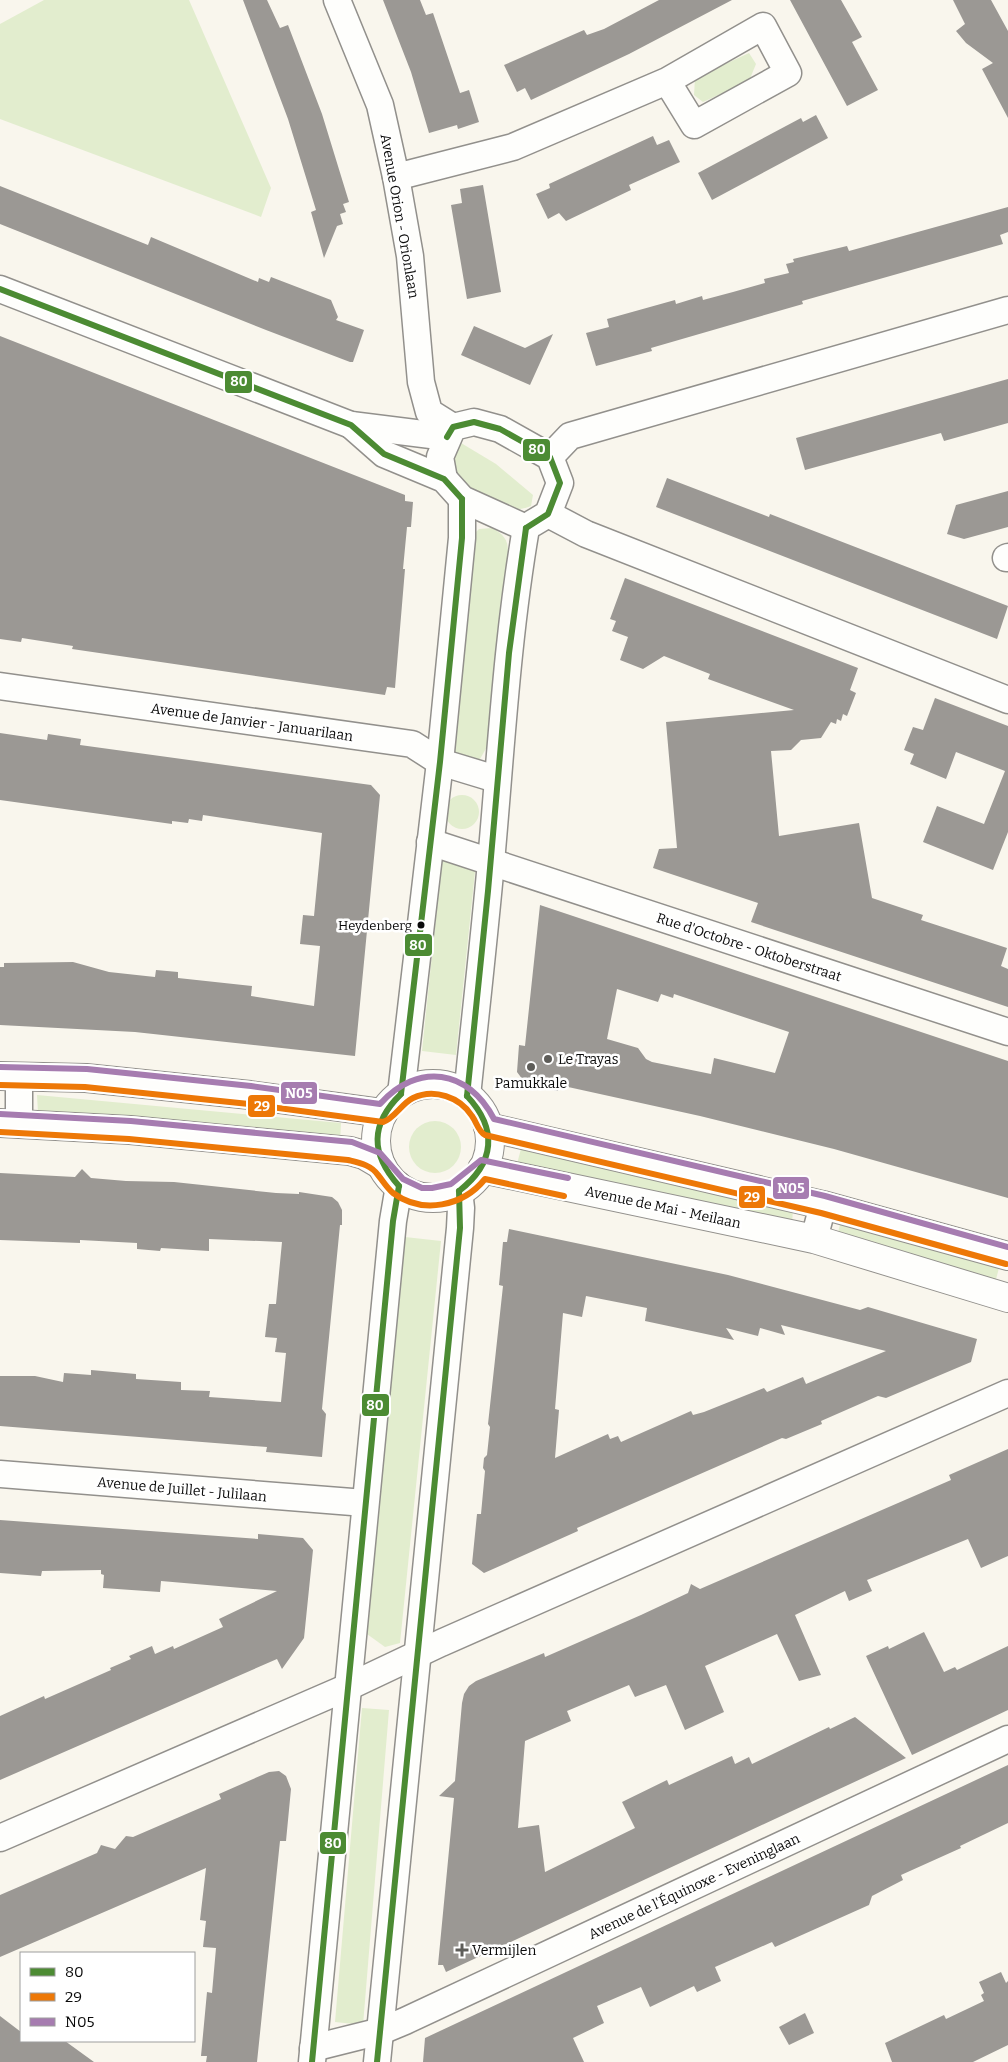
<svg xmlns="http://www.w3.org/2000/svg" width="1008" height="2062" font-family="Bitter,serif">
<rect width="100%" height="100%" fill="#f9f6ed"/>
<g fill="#e2edce">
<path d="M44 0H189L271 188 261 217 0 119V24Z"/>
<path d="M749 53 756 64 749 81 703 102 694 95 695 78Z"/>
<path d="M461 443 496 464 533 495 531 506C498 520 465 488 449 460L452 451Z"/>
<path d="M492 528C503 534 508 539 508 552L488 745 480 759 469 762 452 751 471 537 479 529Z"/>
<circle cx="462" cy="812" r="17"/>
<path d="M442 859 476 862 456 1055 422 1051Z"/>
<path d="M37 1095 341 1123 340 1143 38 1113Z"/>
<circle cx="435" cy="1147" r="26"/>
<path d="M523 1141 793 1207 792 1227 517 1164Z"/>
<path d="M841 1221 999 1268 995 1283 837 1236Z"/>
<path d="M405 1237 441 1241 400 1643 385 1647 367 1634Z"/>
<path d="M362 1708 389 1710 363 2025 335 2022Z"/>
</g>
<g fill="#9b9894" fill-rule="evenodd">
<path d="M243 0H267L280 28 288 25 322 114 349 202 343 204 346 212 340 214 343 224 337 226 324 258 311 212 316 210 288 119Z"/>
<path d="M383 0H420L426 15 433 13 460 93 469 90 479 122 458 129 457 125 429 133 411 72Z"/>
<path d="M659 0H732L629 54 531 100 525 88 517 92 504 65 584 30 587 35 604 29Z"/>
<path d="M790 0H841L862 37 852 42 878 90 847 106Z"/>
<path d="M953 0H991L1008 31V118L982 69 993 63 966 43 956 31 965 24Z"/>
<path d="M816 115 828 138 712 200 698 173 801 118 803 122Z"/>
<path d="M653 136 657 145 669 140 680 162 629 185 631 190 566 221 559 213 548 219 536 194 550 188 549 184Z"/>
<path d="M483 185 501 292 467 299 451 205 462 203 460 189Z"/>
<path d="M0 186 148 245 151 237 258 282 259 278 269 282 271 277 331 300 338 317 336 320 364 330 353 362H350L266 330 0 224Z"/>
<path d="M1008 207V232L1000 235 1003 244 802 301 803 304 651 348 652 351 596 366 586 333 609 327 607 319 675 300 676 304 702 296 703 300 733 292 765 283 764 279 789 273 786 264 794 262 793 259 847 246 849 251Z"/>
<path d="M474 326 525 348 553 334 530 385 461 355Z"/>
<path d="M0 336 405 495V501L413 502 411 527H407L403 569H405L395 688 387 687 385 695 72 649 73 646 22 638 21 642 0 639Z"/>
<path d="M1008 379V423L944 441 941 433 805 470 796 438Z"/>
<path d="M667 478 769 517 770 514 1008 606 997 639 656 507Z"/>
<path d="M1008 491V527L964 539 947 534 956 505Z"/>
<path d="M625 578 858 668 850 690 856 693 847 716 843 714 841 721 837 719 836 724 831 722 821 738 801 740 791 750 771 751 779 836 859 823 872 898 923 915 921 920 1007 948 1001 966 1008 969V1007L751 922 758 903 653 868 659 849 677 848 666 722 794 710 708 679 710 674 664 656 643 669 620 660 628 637 612 631 616 621 610 619Z"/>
<path d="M935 698 1008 726V832L993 870 923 842 937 806 984 824 1005 771 956 752 946 779 910 764 914 754 904 750 913 727 923 730Z"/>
<path d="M0 733 47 740 48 734 81 739 80 745 371 785 380 795 355 1056 135 1032 0 1025V967H4V963L73 962 109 972 155 977 156 970 178 972V978L252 986 251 996 314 1006 320 946 300 944 303 915 314 916 322 833 203 815 202 821 189 819 188 823 172 821V824L0 800Z"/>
<path d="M540 905 1008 1061V1198L834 1149 700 1116 559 1085 558 1091 526 1084 517 1072 519 1045 525 1046ZM617 989 658 1002 661 994 673 998 674 994 789 1032 775 1073 714 1058 711 1074 652 1062 646 1059 638 1048 607 1039Z"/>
<path d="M82 1169 91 1178 126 1181 174 1182 276 1193 299 1194V1192L332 1197 338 1202 342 1210V1225H340L322 1409 326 1414 322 1457 266 1452 267 1447 0 1426V1376H35L63 1382 64 1373 91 1375V1370L136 1374V1379L181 1382V1390L210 1391 209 1397 281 1402 286 1353 275 1352 277 1338 265 1337 269 1304H276L282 1242 209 1239V1251L161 1248 160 1251 137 1249V1243L80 1240V1243L0 1240V1173L75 1177Z"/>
<path d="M509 1229 728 1275 860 1310 868 1307 977 1339 971 1362 886 1398 878 1396 821 1421 822 1424 786 1439 782 1438 577 1528 578 1531 484 1573 472 1564 477 1514H481L485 1471 483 1468 484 1458 487 1455 490 1427 488 1424 503 1286 499 1285 503 1242H507ZM586 1296 647 1308 645 1321 734 1340 726 1328 758 1336 760 1328 785 1335 781 1325 886 1351 806 1384 803 1377 767 1392 764 1388 704 1412 693 1415 691 1411 621 1442 618 1436 610 1439 608 1434 555 1458 559 1410 555 1409 563 1313 582 1317Z"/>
<path d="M1008 1449V1556L981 1568 968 1539 867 1580 872 1591 849 1601 845 1591 795 1615 821 1675 799 1681 777 1634 705 1666 724 1712 685 1730 666 1685 635 1697 629 1685 567 1711 571 1721 525 1741 518 1828 539 1825 545 1872 635 1828 622 1802 667 1780 669 1785 732 1756 735 1764 749 1757 752 1764 829 1727 830 1729 855 1717 906 1758 446 1972 443 1965H438L454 1798 439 1796 455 1781 462 1703 464 1694 469 1686 476 1681 544 1653 545 1657 641 1615 688 1593 691 1584 700 1589 951 1480 949 1475Z"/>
<path d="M0 1520 258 1539V1534L303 1538 313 1550 304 1638 282 1669 277 1659 0 1780V1716L44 1696 45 1699 111 1670 110 1668 131 1659 129 1656 152 1646 155 1654 173 1646 174 1649 223 1627 219 1619 277 1591 161 1581 160 1592 103 1588 104 1575 101 1574V1570L42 1571 41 1576 0 1573Z"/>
<path d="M924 1632 944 1672 955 1667 957 1670 1008 1646V1710L912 1755 866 1656 888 1646 889 1649Z"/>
<path d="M1008 1765V1823L960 1846 961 1848 901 1875 903 1880 872 1896 869 1905 775 1947 772 1942 715 1967 721 1981 697 1992 694 1986 650 2007 641 1987 597 2006 604 2023 573 2038 584 2062H423L425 2038Z"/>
<path d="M279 1771 286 1776 291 1789 286 1841H280L257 2062H206L207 2056H201L207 1992 212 1993 216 1948 203 1947 206 1921 200 1920 206 1868 0 1957V1895L97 1853 101 1845 115 1849 126 1836 133 1837 221 1799 219 1794 269 1772Z"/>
<path d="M1001 1972 1006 1983 1008 1981V2045L973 2062H892L885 2043 944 2015 946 2019 984 2001 981 1995 984 1993 979 1982Z"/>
<path d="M805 2013 814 2033 789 2045 779 2027Z"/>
<path d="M0 2016 21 2032V2041H65L94 2062H0Z"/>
</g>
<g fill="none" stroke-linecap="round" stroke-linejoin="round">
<defs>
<g id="minor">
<path d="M337 0 380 105 396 177 410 256 421 382 429 412 453 427"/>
<path d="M396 177 513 147 667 81 694 125 788 73 763 26 667 81"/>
<path d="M0 289 351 425 447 437"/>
<path d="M351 425 384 454 444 479 462 499 526 528"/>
<path d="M550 457 570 436 1008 310"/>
<path d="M444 479 440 457 453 427 474 422 500 429 550 457 560 483 548 514 533 523"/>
<path d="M548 514 586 534 1008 700"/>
<path d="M1006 558 1008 557"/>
<path d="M0 686 412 744 440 762 496 779"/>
<path d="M430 842 1008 1032"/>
<path d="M19 1077V1123"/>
<path d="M401 1094 440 762 462 538V499"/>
<path d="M467 1096C475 1018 484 940 491 862 501 751 507 638 526 528"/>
<path d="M814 1239 823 1205"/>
<path d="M0 1474 365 1503"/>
<path d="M0 1838 348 1687 441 1643 1008 1393"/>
<path d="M313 2048 381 2031 405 2021 1008 1739"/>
<path d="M312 2062 393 1221 399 1186"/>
<path d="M377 2062 460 1228 461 1208 459 1191"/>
</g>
<g id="tertiary">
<path d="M0 1076 86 1078 250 1095 383 1113"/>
<circle cx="433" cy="1141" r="57"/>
<path d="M0 1123 130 1130 350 1151 364 1155 381 1165"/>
<path d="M488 1127 823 1205 1008 1256"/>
<path d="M482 1169 814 1239 1008 1298"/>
</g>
</defs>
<use href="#minor" stroke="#92908c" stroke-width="29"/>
<use href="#tertiary" stroke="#92908c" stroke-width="30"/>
<use href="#minor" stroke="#fefefc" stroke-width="26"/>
<use href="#tertiary" stroke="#fefefc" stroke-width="28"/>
<defs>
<g id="bus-1">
<path d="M0 289 351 425 384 454 444 479 462 499"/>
<path d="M447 437 453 427 474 422 500 429 550 457 560 483 548 514 526 528"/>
<path d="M401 1094 440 762 462 538V499"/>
<path d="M467 1096 488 891 509 653 526 528"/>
<path d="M399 1186C370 1154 370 1124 401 1094"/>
<path d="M459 1191C495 1163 498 1129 467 1096"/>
<path d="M312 2062 393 1221 399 1186"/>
<path d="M377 2062 460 1228 459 1191"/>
</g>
<g id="bus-2">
<path d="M0 1085 85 1087 249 1104 383 1122C394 1119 402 1103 413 1098 434 1088 460 1097 472 1116 477 1123 478 1131 485 1135L821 1213 1006 1264"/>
<path d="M0 1132 129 1139 348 1160C360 1163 371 1165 378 1175 383 1181 387 1188 393 1193 423 1215 463 1206 485 1179L564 1196"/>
</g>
<g id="bus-3">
<path d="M0 1067 87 1069 251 1086 380 1104C418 1062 468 1069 494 1119L825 1196 1008 1247"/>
<path d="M0 1114 131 1121 352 1142 380 1153 403 1179 422 1188H432L451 1184 481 1160 568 1178"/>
</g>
</defs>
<use href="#bus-1" stroke="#fff" stroke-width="10"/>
<use href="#bus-2" stroke="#fff" stroke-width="10"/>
<use href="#bus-3" stroke="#fff" stroke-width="10"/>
<use href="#bus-1" stroke="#4c8b33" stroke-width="6"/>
<use href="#bus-2" stroke="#ed7807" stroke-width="6"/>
<use href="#bus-3" stroke="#a67cb0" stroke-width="6"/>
</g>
<circle fill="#0a0a0a" stroke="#fff" stroke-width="2" cx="421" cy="925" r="4.5"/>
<g fill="#5e5d59" stroke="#fff" stroke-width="2">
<circle cx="548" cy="1059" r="5"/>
<circle cx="531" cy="1067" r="5"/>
<path d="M459.5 1942.5h5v5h5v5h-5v5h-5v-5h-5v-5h5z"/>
</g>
<g text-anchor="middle" stroke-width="5" stroke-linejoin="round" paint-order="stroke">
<g font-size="13" fill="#0a0a0a" stroke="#fff" text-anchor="end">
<text x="412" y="930">Heydenberg</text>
</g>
<g font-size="14" fill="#0a0a0a" stroke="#fff">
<text transform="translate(400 216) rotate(80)" y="5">Avenue Orion - Orionlaan</text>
<text transform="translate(252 722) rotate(8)" y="5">Avenue de Janvier - Januarilaan</text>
<text transform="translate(749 947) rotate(18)" y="5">Rue d'Octobre - Oktoberstraat</text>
<text transform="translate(663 1207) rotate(12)" y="5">Avenue de Mai - Meilaan</text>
<text transform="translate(182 1489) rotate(5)" y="5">Avenue de Juillet - Julilaan</text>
<text transform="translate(694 1886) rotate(-25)" y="5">Avenue de l'Équinoxe - Eveninglaan</text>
</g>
<g font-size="14" fill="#0a0a0a" stroke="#fff" text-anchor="start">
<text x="558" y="1064">Le Trayas</text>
<text x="531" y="1088" text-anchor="middle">Pamukkale</text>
<text x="472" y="1955">Vermijlen</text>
</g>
</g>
<g stroke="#fff" stroke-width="2">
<rect x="224" y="370" width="29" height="24" rx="5" fill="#4c8b33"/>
<rect x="522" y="438" width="29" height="24" rx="5" fill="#4c8b33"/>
<rect x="404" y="933" width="29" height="24" rx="5" fill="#4c8b33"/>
<rect x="280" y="1081" width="38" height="24" rx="5" fill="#a67cb0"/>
<rect x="247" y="1094" width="29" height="24" rx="5" fill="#ed7807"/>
<rect x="772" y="1176" width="38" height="24" rx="5" fill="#a67cb0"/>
<rect x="738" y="1185" width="28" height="24" rx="5" fill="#ed7807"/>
<rect x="361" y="1393" width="29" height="24" rx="5" fill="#4c8b33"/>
<rect x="319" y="1831" width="28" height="24" rx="5" fill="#4c8b33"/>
</g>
<g font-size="14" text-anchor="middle" font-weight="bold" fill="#fff">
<text x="239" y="386">80</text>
<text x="537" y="454">80</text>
<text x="418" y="950">80</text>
<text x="299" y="1098">N05</text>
<text x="262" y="1111">29</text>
<text x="791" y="1193">N05</text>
<text x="752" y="1202">29</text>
<text x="375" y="1410">80</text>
<text x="333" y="1848">80</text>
</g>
<rect x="20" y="1952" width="175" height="90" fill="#ffffff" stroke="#9d9d9d"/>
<rect x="30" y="1968" width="25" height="8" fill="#4c8b33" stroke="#9d9d9d"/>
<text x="65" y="1977" font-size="15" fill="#0a0a0a">80</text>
<rect x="30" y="1993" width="25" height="8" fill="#ed7807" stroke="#9d9d9d"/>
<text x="65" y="2002" font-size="15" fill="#0a0a0a">29</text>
<rect x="30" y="2018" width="25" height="8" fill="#a67cb0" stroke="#9d9d9d"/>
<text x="65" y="2027" font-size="15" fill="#0a0a0a">N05</text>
</svg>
